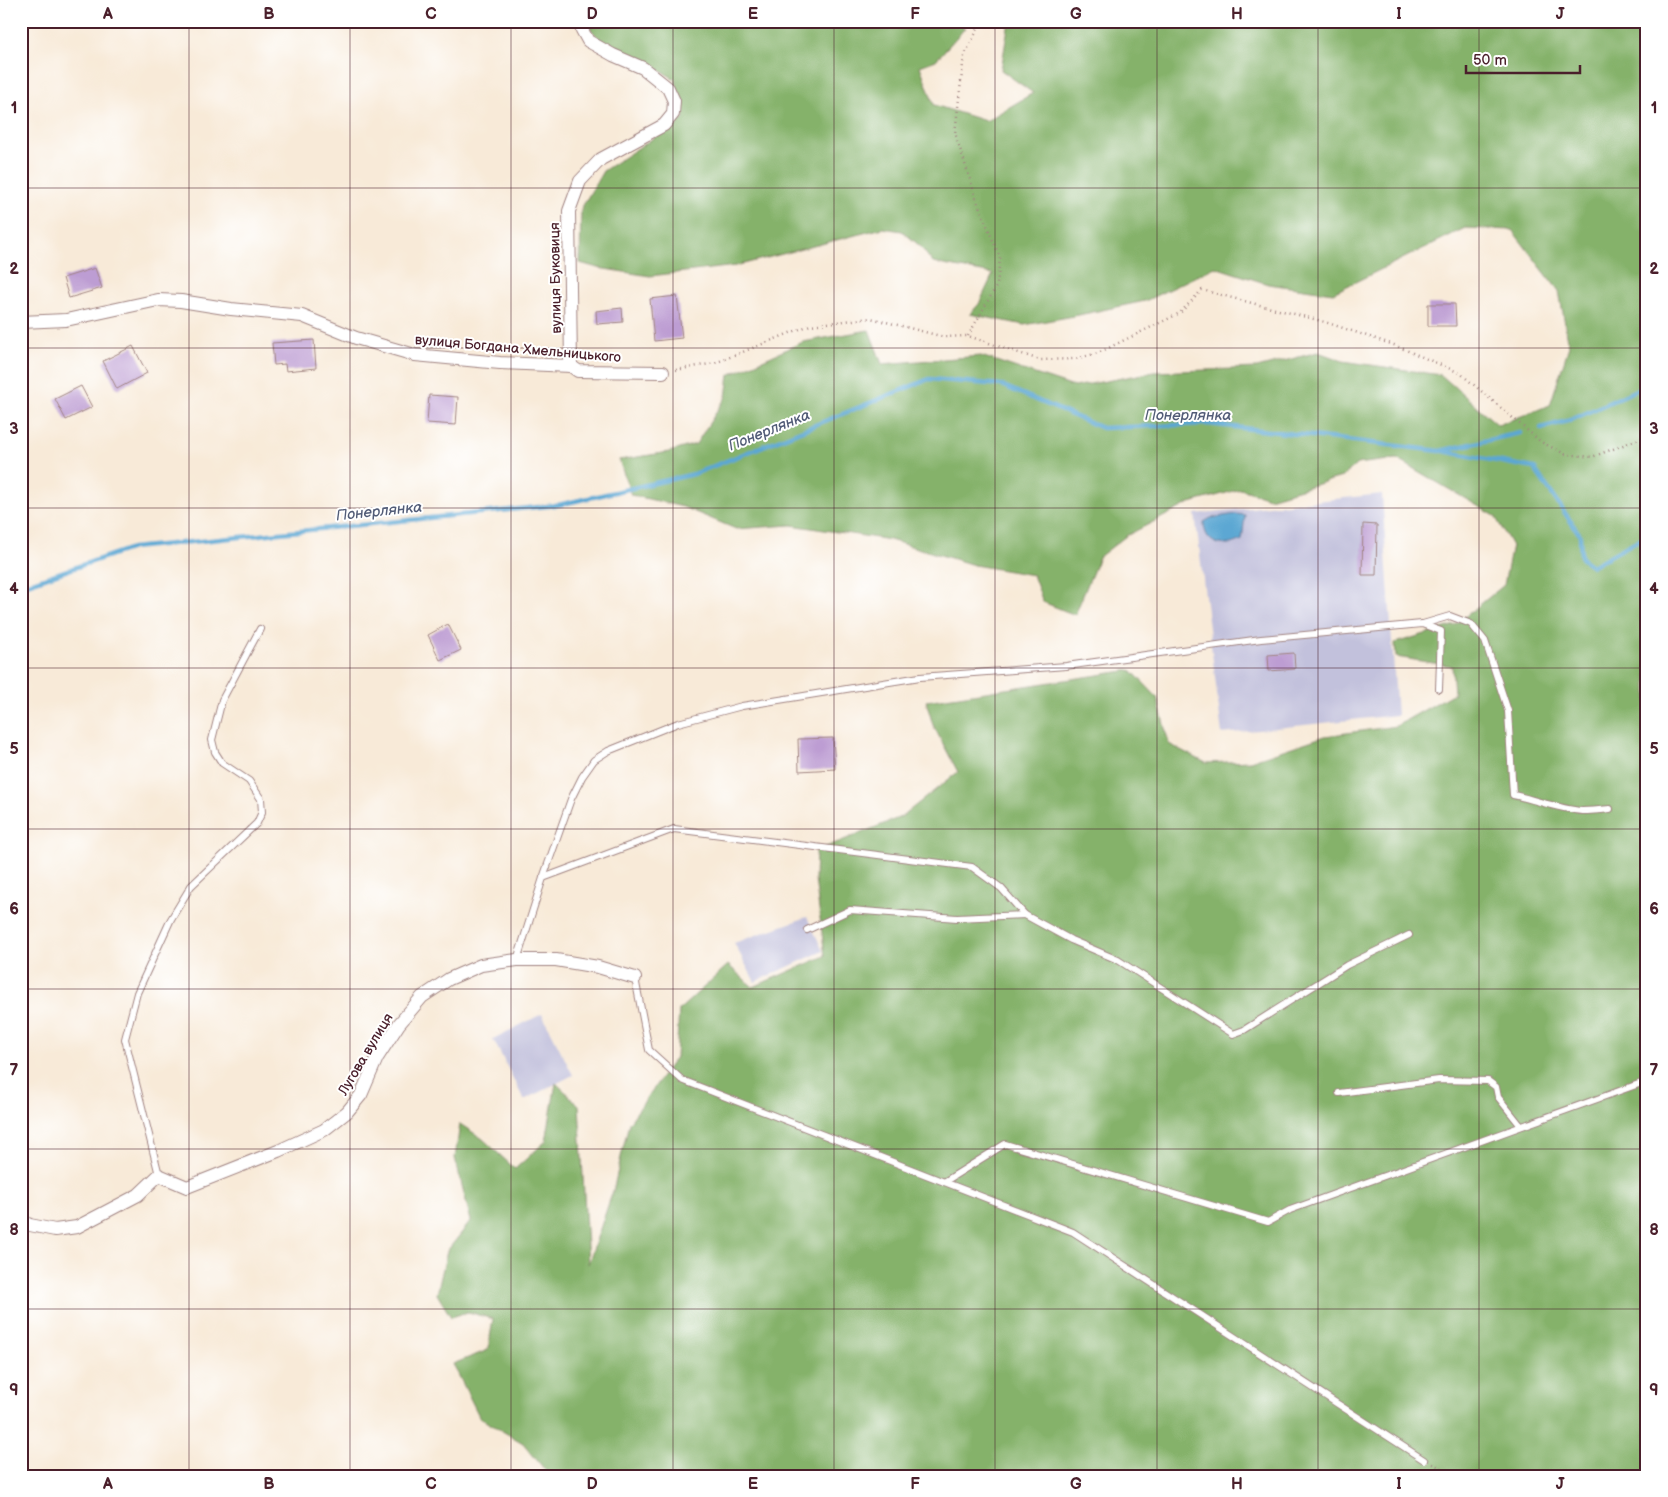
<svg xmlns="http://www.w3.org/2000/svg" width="1668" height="1497" font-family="'Balsamiq Sans',sans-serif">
<rect width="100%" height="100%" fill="#fff"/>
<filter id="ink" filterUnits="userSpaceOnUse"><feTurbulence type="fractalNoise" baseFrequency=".02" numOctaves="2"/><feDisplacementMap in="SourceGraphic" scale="10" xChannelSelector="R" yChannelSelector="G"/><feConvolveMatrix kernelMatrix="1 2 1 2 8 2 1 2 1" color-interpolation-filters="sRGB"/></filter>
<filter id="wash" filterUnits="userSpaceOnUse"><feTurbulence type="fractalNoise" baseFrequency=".0096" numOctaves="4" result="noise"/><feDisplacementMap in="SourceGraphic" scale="20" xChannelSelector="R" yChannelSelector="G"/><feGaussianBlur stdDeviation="1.12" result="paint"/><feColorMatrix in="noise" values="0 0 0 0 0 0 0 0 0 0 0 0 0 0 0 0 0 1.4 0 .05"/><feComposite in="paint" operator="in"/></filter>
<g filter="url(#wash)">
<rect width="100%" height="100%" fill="#f8ead8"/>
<g fill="#c2c1dc">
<path d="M1382 494 1397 715 1222 734 1195 514Z"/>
<path d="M807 917 823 951 755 982 734 943Z"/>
<path d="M542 1014 573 1075 524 1100 493 1039Z"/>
</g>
<path fill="#85b26b" stroke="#68684b" d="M593 21H955L965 28 936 60 920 66 934 105 986 121 1033 93 1001 70 1009 21H1647V1476H550L523 1443 480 1418 453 1364 488 1350 493 1319 468 1312 451 1317 437 1294 447 1251 471 1221 455 1158 460 1124 483 1139 515 1169 546 1141 556 1083 579 1105 588 1264 613 1191 629 1123 676 1057 679 1010 728 965 753 987 825 956 815 879 816 851 901 817 958 772 933 725 926 701 1131 670 1157 697 1169 744 1206 763 1250 761 1325 736 1396 726 1454 693 1452 666 1396 657 1395 643 1455 625 1504 585 1512 546 1495 516 1397 459 1357 464 1342 477 1269 498 1241 489 1190 503 1126 536 1099 557 1075 615 1043 602 1033 575 974 565 890 540 791 525 736 529 683 507 631 495 619 460 669 452 696 444 726 397 729 375 803 342 869 330 882 364 981 356 1074 387 1154 372 1257 368 1318 352 1343 361 1441 375 1498 425 1550 405 1569 346 1559 291 1512 230 1465 228 1333 293 1268 284 1215 267 1145 301 1074 316 1024 325 970 314 979 304 993 274 933 263 920 246 902 231 883 228 736 266 650 276 598 268 580 263 581 209 603 171 684 118 675 79 618 47 599 39 590 28Z"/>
<path fill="#5ba7d3" stroke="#52637f" d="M1236 514 1245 515 1242 540C1224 549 1204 545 1204 522L1211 518Z"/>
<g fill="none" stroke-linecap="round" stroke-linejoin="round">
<g stroke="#5ba7d3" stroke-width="4.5">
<path d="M1541 428 1571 420 1647 385"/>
<path d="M1443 451 1534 468 1580 535 1581 558 1592 566 1647 535"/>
<path d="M21 586 132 548 558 505 694 474 929 379 1001 385 1102 428 1208 424 1440 451 1520 433"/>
</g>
</g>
<g id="blocks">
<g fill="#bd9dd3">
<path d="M95 268 102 288 69 298 63 278Z"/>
<path d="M677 296 682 338 654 341 650 299Z"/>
<path d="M1428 304H1455L1456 326H1428Z"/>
<path d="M622 308 623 322 597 324 596 311Z"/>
<path d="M314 340 316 368 286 371 285 364 274 365 272 343Z"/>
<path d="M133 346 147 373 117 389 103 361Z"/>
<path d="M81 386 92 407 66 420 55 399Z"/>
<path d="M429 395 458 397 456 425 427 423Z"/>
<path d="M1363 524 1377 525 1376 575H1362Z"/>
<path d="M448 624 461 650 440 660 428 635Z"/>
<path d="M1294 653 1295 669 1269 671 1268 655Z"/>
<path d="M833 738 835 769 799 771 798 739Z"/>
</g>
</g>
</g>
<g filter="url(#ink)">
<use href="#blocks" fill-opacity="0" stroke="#a18482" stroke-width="1"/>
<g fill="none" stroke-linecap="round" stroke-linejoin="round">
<defs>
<g id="lane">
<path d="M1423 624 1450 616 1471 624 1485 641 1508 711 1513 795C1536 800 1560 809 1582 811 1591 811 1601 810 1610 809"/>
<path d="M543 878 674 829 972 867 1001 888 1025 915 1071 940 1118 960 1233 1034 1244 1030 1347 965 1409 935"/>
<path d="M807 930 850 910 957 918 1025 915"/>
<path d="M517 960 543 878 571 799 582 777 594 760 608 751 678 723 742 706 920 677 1066 666 1261 639 1422 624 1441 631 1439 689"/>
<path d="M635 978 649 1050 682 1080 1073 1232 1424 1460"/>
<path d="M1339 1093 1439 1080 1488 1081 1496 1087 1498 1097 1521 1126"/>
<path d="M159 1175 125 1039 137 993 171 919 191 886 257 823 262 812 261 799 249 781 222 763 215 752 212 740 222 700 260 629"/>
<path d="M944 1182 1005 1144 1268 1222 1290 1210 1647 1081"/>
</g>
<g id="street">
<path d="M21 322 66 320 158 300 181 301 231 309 302 316 356 338 415 355 500 363 571 366 578 371 663 372"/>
<path d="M571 366 569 211 580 181 601 159 664 125 673 114 674 101 668 88 643 68 613 55 588 41 582 30V21"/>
<path d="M21 1221 30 1225 55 1230 77 1227 138 1195 159 1175 187 1187 278 1151 324 1130 347 1112 361 1095 377 1058 399 1024 422 997 449 979 481 965 517 960H556L598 967 635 978"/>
</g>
</defs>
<use href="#lane" stroke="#a18482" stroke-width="8"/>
<use href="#street" stroke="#a18482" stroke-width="14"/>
<g stroke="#a18482" stroke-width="2.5" stroke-dasharray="1 4" stroke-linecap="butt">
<path d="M968 336 997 285 1000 258 976 198 955 133 964 56 982 21"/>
<path d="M676 370 715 363 810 325 871 318 944 337 968 336 1040 360 1075 359 1098 353 1180 313 1202 290 1325 322 1394 345 1460 373 1541 442 1565 454 1592 457 1647 436"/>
<path d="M1432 1464 1462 1476"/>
</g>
<use href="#lane" stroke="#fff" stroke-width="6"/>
<use href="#street" stroke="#fff" stroke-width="12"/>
</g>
</g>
<path fill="none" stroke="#4a1f2b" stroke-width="1" stroke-opacity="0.55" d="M189 21V1476M350 21V1476M511 21V1476M673 21V1476M834 21V1476M995 21V1476M1157 21V1476M1318 21V1476M1479 21V1476M21 188H1647M21 348H1647M21 508H1647M21 668H1647M21 829H1647M21 989H1647M21 1149H1647M21 1309H1647"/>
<g text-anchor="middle" stroke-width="4" stroke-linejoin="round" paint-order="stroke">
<g font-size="14" fill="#4a1f2b" stroke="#fff">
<text transform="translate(555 278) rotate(-91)" y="5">вулиця Буковиця</text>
<text transform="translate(518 348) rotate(5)" y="5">вулиця Богдана Хмельницького</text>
<text transform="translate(365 1054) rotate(-59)" y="5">Лугова вулиця</text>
</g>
<g font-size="15" font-style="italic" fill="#525c77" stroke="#fff">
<text x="1188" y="420">Понерлянка</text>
<text transform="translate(769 430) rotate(-22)" y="5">Понерлянка</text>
<text transform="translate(379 511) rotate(-6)" y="5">Понерлянка</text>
</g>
</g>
<rect width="1668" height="1497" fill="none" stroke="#fff" stroke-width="55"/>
<path d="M1466 65v8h114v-8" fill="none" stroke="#4a1f2b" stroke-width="2.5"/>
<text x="1473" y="65" font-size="15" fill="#4a1f2b" stroke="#ffffff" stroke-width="4" paint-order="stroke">50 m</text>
<rect x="28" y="28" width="1612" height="1442" fill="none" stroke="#4a1f2b" stroke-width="2"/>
<g font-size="16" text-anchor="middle" font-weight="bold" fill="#4a1f2b">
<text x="108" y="19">A</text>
<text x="269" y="19">B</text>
<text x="431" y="19">C</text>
<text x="592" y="19">D</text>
<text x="753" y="19">E</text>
<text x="915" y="19">F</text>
<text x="1076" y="19">G</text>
<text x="1237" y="19">H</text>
<text x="1399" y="19">I</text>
<text x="1560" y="19">J</text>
<text x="14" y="113">1</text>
<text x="1654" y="113">1</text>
<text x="14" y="274">2</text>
<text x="1654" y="274">2</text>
<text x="14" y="434">3</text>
<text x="1654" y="434">3</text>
<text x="14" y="594">4</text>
<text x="1654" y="594">4</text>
<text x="14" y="754">5</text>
<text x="1654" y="754">5</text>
<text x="14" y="914">6</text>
<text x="1654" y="914">6</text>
<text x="14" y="1075">7</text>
<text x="1654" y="1075">7</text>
<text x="14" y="1235">8</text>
<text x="1654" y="1235">8</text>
<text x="14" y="1395">9</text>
<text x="1654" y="1395">9</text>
<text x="108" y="1489">A</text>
<text x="269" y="1489">B</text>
<text x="431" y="1489">C</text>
<text x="592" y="1489">D</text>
<text x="753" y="1489">E</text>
<text x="915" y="1489">F</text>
<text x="1076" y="1489">G</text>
<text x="1237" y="1489">H</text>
<text x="1399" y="1489">I</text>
<text x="1560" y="1489">J</text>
</g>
</svg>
